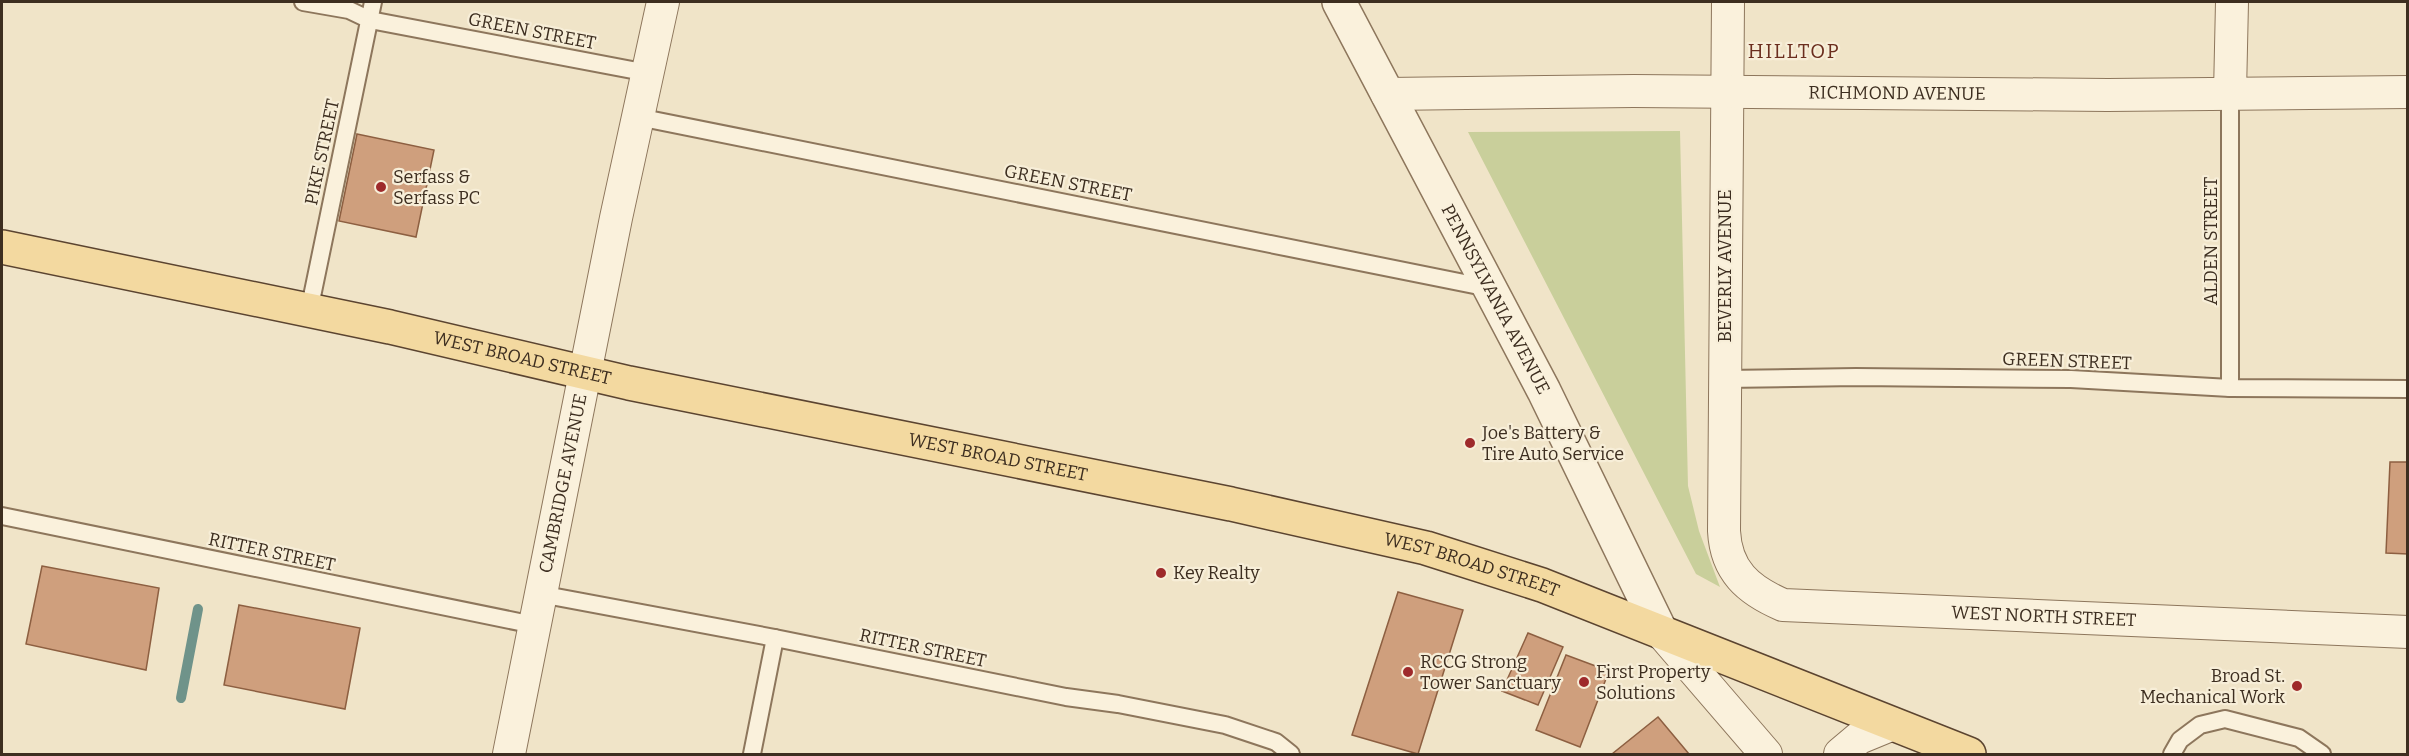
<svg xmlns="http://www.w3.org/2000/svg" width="2409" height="756" font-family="Bitter,serif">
<rect width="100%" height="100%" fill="#f0e4c8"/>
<path fill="#c9cf9b" d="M1680 131 1688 486 1699 531 1720 587 1696 574 1468 132Z"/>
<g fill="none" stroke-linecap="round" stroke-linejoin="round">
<path stroke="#6f938a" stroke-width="10" d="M181 698 198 609"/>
</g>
<g fill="#cf9f7d" stroke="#8d5f41" stroke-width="1.5">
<path d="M357 134 434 150 416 237 339 221Z"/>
<path d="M2390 462H2408V554L2386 553Z"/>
<path d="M42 566 159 588 146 670 26 644Z"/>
<path d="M1398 592 1463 610 1418 754 1352 735Z"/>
<path d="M239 605 360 628 345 709 224 685Z"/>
<path d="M1528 633 1563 647 1538 705 1502 691Z"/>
<path d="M1566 655 1609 671 1580 747 1536 730Z"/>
<path d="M1658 717 1689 754H1612Z"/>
</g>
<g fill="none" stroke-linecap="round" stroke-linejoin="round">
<defs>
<g id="service">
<path d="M303 2 349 10 370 20 648 73"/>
<path d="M638 117 1489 288"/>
<path d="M309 311 373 2"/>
<path d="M1724 379 1856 377 2071 379 2230 388 2408 389"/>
<path d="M2230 388V93"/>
<path d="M2 516 534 625"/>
<path d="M540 594 775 638 1066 697 1118 704 1225 725 1276 742 1291 754"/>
<path d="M752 754 775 638"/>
<path d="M2172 754 2180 740 2200 725 2225 719 2299 738 2322 754"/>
</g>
<g id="minor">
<path id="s1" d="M1728 2 1724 531C1726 571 1748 590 1783 605L2408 632"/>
<path d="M2230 93 2232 2"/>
<path id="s2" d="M1387 94 1634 91 2108 95 2408 92"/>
<path d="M1661 632 1766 754"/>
<path id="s3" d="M509 754 616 218 663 2"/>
<path d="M1840 754 1859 738 1893 724"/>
</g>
<g id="tertiary">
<path id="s4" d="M1339 2 1544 391 1661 632"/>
</g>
<g id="primary">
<path id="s5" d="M2 247 390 327 629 383 1231 504 1426 548 1542 585 1969 754"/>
</g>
</defs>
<use href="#service" stroke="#8d765c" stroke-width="20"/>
<use href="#minor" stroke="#8d765c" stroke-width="34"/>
<use href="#tertiary" stroke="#8d765c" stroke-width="36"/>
<use href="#primary" stroke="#5b4430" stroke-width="36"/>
<use href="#service" stroke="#faf1dc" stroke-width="16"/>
<use href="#minor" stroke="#faf1dc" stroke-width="32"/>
<use href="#tertiary" stroke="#faf1dc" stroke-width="33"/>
<use href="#primary" stroke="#f3d9a0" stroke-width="33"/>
</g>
<g fill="#9e2a2b" stroke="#f7eed8" stroke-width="2">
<circle cx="381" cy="187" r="6"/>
<circle cx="1470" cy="443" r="6"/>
<circle cx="1161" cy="573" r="6"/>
<circle cx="1408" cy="672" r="6"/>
<circle cx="1584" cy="682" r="6"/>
<circle cx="2297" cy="686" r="6"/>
</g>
<g text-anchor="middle" stroke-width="4.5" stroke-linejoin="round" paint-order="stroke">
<g font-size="18" fill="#3d2e20" stroke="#f7eed8">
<text transform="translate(532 31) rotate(11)" y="6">GREEN STREET</text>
<text dy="6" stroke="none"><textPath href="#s2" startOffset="510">RICHMOND AVENUE</textPath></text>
<text transform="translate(322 152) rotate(-78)" y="6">PIKE STREET</text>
<text transform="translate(1068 183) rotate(11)" y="6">GREEN STREET</text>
<text transform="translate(2211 241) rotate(-90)" y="6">ALDEN STREET</text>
<text transform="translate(1725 266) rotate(-90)" y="6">BEVERLY AVENUE</text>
<text dy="6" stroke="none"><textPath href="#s4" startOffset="336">PENNSYLVANIA AVENUE</textPath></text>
<text dy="6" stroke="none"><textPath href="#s5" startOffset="532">WEST BROAD STREET</textPath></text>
<text transform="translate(2067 361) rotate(2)" y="6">GREEN STREET</text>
<text dy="6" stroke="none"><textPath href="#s5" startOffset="1018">WEST BROAD STREET</textPath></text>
<text dy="6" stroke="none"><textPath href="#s3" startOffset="276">CAMBRIDGE AVENUE</textPath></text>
<text transform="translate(272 552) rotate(12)" y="6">RITTER STREET</text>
<text dy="6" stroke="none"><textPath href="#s5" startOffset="1504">WEST BROAD STREET</textPath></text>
<text dy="6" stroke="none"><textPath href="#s1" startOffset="891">WEST NORTH STREET</textPath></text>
<text transform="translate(923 648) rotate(12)" y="6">RITTER STREET</text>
</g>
<g font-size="18" fill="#3d2e20" stroke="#f7eed8" text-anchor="start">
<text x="393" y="183">Serfass &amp;<tspan x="393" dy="21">Serfass PC</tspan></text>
<text x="1482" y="439">Joe's Battery &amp;<tspan x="1482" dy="21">Tire Auto Service</tspan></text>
<text x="1173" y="579">Key Realty</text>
<text x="1420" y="668">RCCG Strong<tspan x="1420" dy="21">Tower Sanctuary</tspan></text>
<text x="1596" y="678">First Property<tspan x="1596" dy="21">Solutions</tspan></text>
<text x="2285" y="682" text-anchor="end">Broad St.<tspan x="2285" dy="21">Mechanical Work</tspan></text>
</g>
<g font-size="20" letter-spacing="1.5" fill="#6b2e1e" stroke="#f7eed8">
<text x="1794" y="58">HILLTOP</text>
</g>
</g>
<rect width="2409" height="756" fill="none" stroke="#3d2e20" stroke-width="6"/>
</svg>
